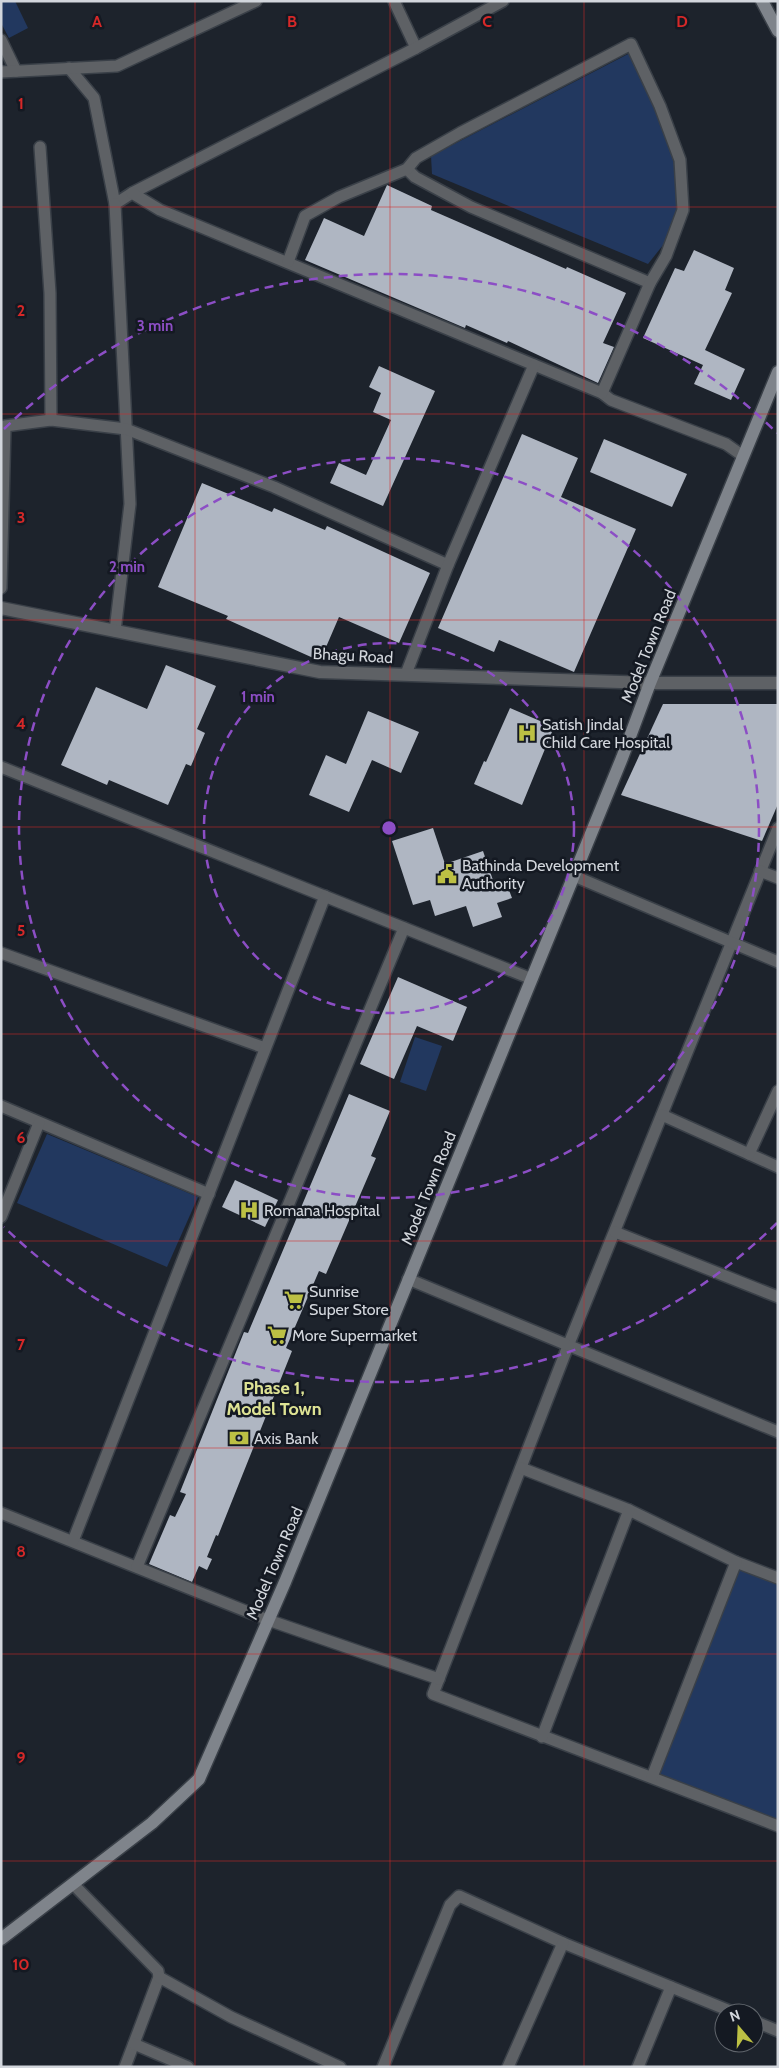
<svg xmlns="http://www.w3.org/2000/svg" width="779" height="2068" font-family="Cabin,sans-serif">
<rect width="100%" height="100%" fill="#1d232c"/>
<g fill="#22385f">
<path d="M1 1H15L28 28 9 38 1 23Z"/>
<path d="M630 53 663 125 680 183 675 230 648 264 432 174 431 156Z"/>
<path d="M415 1037 442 1046 426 1091 400 1082Z"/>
<path d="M47 1134 198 1197 167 1267 17 1203Z"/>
<path d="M736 1562 778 1578V1826L652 1777Z"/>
</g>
<g fill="#afb6c2">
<path d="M387 185 432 206 431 210 566 269 567 267 626 293 603 343 614 347 598 383 508 341 507 343 466 325 465 328 305 260 324 218 364 236Z"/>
<path d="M694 250 734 268 725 290 732 293 705 350 745 369 731 400 694 384 703 365 643 338 675 268 684 271Z"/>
<path d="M379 366 435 391 383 506 330 483 339 463 366 475 391 420 373 412 381 393 369 387Z"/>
<path d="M522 434 578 458 561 497 636 529 574 672 499 640 494 652 438 628Z"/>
<path d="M604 439 687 474 672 507 590 472Z"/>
<path d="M202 483 272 512 274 508 325 530 327 526 430 573 399 643 339 617 320 661 226 619 228 616 158 587Z"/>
<path d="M166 665 216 686 197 729 205 733 191 766 186 764 168 805 109 780 107 785 61 765 96 687 147 709Z"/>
<path d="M663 704H778V804L762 841 621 795Z"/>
<path d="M510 708 554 727 522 805 474 784 484 761 486 762Z"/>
<path d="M368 711 419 732 401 773 372 760 349 812 309 795 326 755 346 764Z"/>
<path d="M433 828 445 864 483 851 496 889 507 885 512 898 497 903 502 917 473 927 466 906 435 916 430 900 413 905 392 841Z"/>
<path d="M398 977 467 1007 453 1041 417 1026 394 1079 360 1064Z"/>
<path d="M349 1094 390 1111 371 1156 376 1158 326 1274 319 1271 286 1348 292 1351 218 1536 216 1535 207 1557 212 1559 207 1570 199 1566 192 1582 149 1564 170 1515 175 1517 186 1494 180 1492 244 1332 248 1333Z"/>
<path d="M235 1180 278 1200 265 1227 222 1207Z"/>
</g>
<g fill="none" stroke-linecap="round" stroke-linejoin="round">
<defs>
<g id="minor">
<path d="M394 1 416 48"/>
<path d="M1 40 16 71"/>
<path d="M69 68 94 98 115 204 132 193 416 48 503 1"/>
<path d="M1 72 117 66 256 1"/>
<path d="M40 147 50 293 51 420"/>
<path d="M407 169 415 177 471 207 650 283"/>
<path d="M132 193 160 210 602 393 611 400 726 444 743 456"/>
<path d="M115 204 130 504 115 631"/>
<path d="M288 262 305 216 339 197 407 169 416 158 460 133 631 44 660 106 680 160 683 210 666 256 650 283 602 393"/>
<path d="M1 588 5 426 51 420 126 429 274 487 448 565"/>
<path d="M406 674 448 565 534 365"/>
<path d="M1 767 532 979"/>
<path d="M778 828 568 1346 433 1694 778 1826"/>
<path d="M760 871 778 878"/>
<path d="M574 876 778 962"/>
<path d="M1 953 265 1048"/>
<path d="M1 1106 209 1194"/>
<path d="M662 1115 778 1167"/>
<path d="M749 1154 778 1091"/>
<path d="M1 1217 39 1123"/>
<path d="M615 1232 778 1297"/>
<path d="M408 1279 778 1432"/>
<path d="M521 1468 629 1510 736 1562 778 1578"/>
<path d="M1 1513 268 1620 439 1679"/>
<path d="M73 1541 325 896"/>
<path d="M137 1567 404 928"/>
<path d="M542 1737 629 1510"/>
<path d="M652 1777 736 1562"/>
<path d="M73 1884 158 1971 159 1977 125 2067"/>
<path d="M159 1977 231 2017 340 2067"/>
<path d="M754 2021 778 2031"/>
<path d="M134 2044 188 2067"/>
<path d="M383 2067 450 1905 459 1896 563 1943 735 2013"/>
<path d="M508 2067 563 1943"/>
<path d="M638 2067 671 1987"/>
</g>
<path id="tertiary" d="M1 608 320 672 650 683H778"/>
<g id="secondary">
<path d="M762 1 778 31"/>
<path d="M1 1939 152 1823 199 1779 285 1582 622 758 650 683 778 372"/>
</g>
</defs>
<use href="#minor" stroke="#3a4048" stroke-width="14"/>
<use href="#tertiary" stroke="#3a4048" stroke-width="15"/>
<use href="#secondary" stroke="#3a4048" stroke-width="15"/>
<use href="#minor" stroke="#5e6165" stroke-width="11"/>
<use href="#tertiary" stroke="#5e6165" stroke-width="12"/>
<use href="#secondary" stroke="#7f848b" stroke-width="12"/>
</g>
<path fill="none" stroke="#d62828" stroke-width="1" stroke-opacity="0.55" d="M195 1V2067M390 1V2067M584 1V2067M1 207H778M1 414H778M1 620H778M1 827H778M1 1034H778M1 1241H778M1 1448H778M1 1654H778M1 1861H778"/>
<g fill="none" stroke="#8c4ec5" stroke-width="2.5" stroke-dasharray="9 6">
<circle cx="389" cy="828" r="185"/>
<circle cx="389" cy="828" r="370"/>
<path d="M777 1223A554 554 0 0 1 4 1227M4 429A554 554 0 0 1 777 433"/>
</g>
<defs>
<symbol id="hospital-bare" viewBox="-9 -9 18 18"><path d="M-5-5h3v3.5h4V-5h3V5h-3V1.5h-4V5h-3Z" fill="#bcc044" stroke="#141922" stroke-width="2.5" paint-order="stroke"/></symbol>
<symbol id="civic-bare" viewBox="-9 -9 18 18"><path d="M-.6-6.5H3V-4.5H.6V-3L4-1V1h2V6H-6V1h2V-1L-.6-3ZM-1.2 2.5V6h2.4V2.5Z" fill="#bcc044" stroke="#141922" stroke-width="2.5" paint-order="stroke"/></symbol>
<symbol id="supermarket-bare" viewBox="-9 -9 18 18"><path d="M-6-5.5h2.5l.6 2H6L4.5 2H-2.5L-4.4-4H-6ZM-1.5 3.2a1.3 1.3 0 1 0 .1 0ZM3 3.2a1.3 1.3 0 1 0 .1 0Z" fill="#bcc044" stroke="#141922" stroke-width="2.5" paint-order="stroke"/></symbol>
<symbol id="bank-bare" viewBox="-9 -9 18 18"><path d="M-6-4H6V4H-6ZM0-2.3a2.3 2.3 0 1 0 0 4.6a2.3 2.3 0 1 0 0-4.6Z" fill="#bcc044" stroke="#141922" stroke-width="2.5" paint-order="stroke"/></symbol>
</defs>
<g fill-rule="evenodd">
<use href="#hospital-bare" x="513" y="719" width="28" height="28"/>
<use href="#civic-bare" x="433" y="860" width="28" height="28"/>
<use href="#hospital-bare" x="235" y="1196" width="28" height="28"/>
<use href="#supermarket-bare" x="280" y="1286" width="28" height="28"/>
<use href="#supermarket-bare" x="263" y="1321" width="28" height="28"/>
<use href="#bank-bare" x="225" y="1424" width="28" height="28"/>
</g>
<g text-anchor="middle" stroke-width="5" stroke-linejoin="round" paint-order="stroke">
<g font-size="16" fill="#d2d6dc" stroke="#141922">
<text transform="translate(648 646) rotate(-68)" y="6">Model Town Road</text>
<text transform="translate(353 655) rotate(3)" y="6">Bhagu Road</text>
<text transform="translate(428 1188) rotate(-68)" y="6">Model Town Road</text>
<text transform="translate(274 1563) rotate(-67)" y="6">Model Town Road</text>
</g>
<g font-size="16" fill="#d2d6dc" stroke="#141922" text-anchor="start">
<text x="542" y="730">Satish Jindal<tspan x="542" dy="18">Child Care Hospital</tspan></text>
<text x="462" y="871">Bathinda Development<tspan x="462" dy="18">Authority</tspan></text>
<text x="264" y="1216">Romana Hospital</text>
<text x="309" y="1297">Sunrise<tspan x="309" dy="18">Super Store</tspan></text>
<text x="292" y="1341">More Supermarket</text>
<text x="254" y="1444">Axis Bank</text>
</g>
<g font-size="18" font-weight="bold" fill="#dee394" stroke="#141922">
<text x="274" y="1394">Phase 1,<tspan x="274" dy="21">Model Town</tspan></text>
</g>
</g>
<g font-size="16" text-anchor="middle" font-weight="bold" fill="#d62828" stroke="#141922" stroke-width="5" stroke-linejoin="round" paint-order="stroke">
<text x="97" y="27">A</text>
<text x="292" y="27">B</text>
<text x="487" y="27">C</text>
<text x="682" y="27">D</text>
<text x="21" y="109">1</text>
<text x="21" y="316">2</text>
<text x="21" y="523">3</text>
<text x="21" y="729">4</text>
<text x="21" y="936">5</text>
<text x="21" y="1143">6</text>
<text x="21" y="1350">7</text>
<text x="21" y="1557">8</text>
<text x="21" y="1763">9</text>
<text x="21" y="1970">10</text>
</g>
<circle cx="389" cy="828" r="8" fill="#8c4ec5" stroke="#141922" stroke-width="2.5"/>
<g font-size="15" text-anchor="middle" font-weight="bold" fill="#8c4ec5" stroke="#141922" stroke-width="5" stroke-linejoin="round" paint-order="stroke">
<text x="155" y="331">3 min</text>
<text x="127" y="572">2 min</text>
<text x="258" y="702">1 min</text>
</g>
<rect width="779" height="2068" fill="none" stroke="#d2d6dc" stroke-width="5"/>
<g transform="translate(739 2028) rotate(341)"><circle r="24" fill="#141922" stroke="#60656c"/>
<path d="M0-4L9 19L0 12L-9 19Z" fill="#bcc044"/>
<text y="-8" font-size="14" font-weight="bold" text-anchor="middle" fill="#d2d6dc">N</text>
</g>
</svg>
